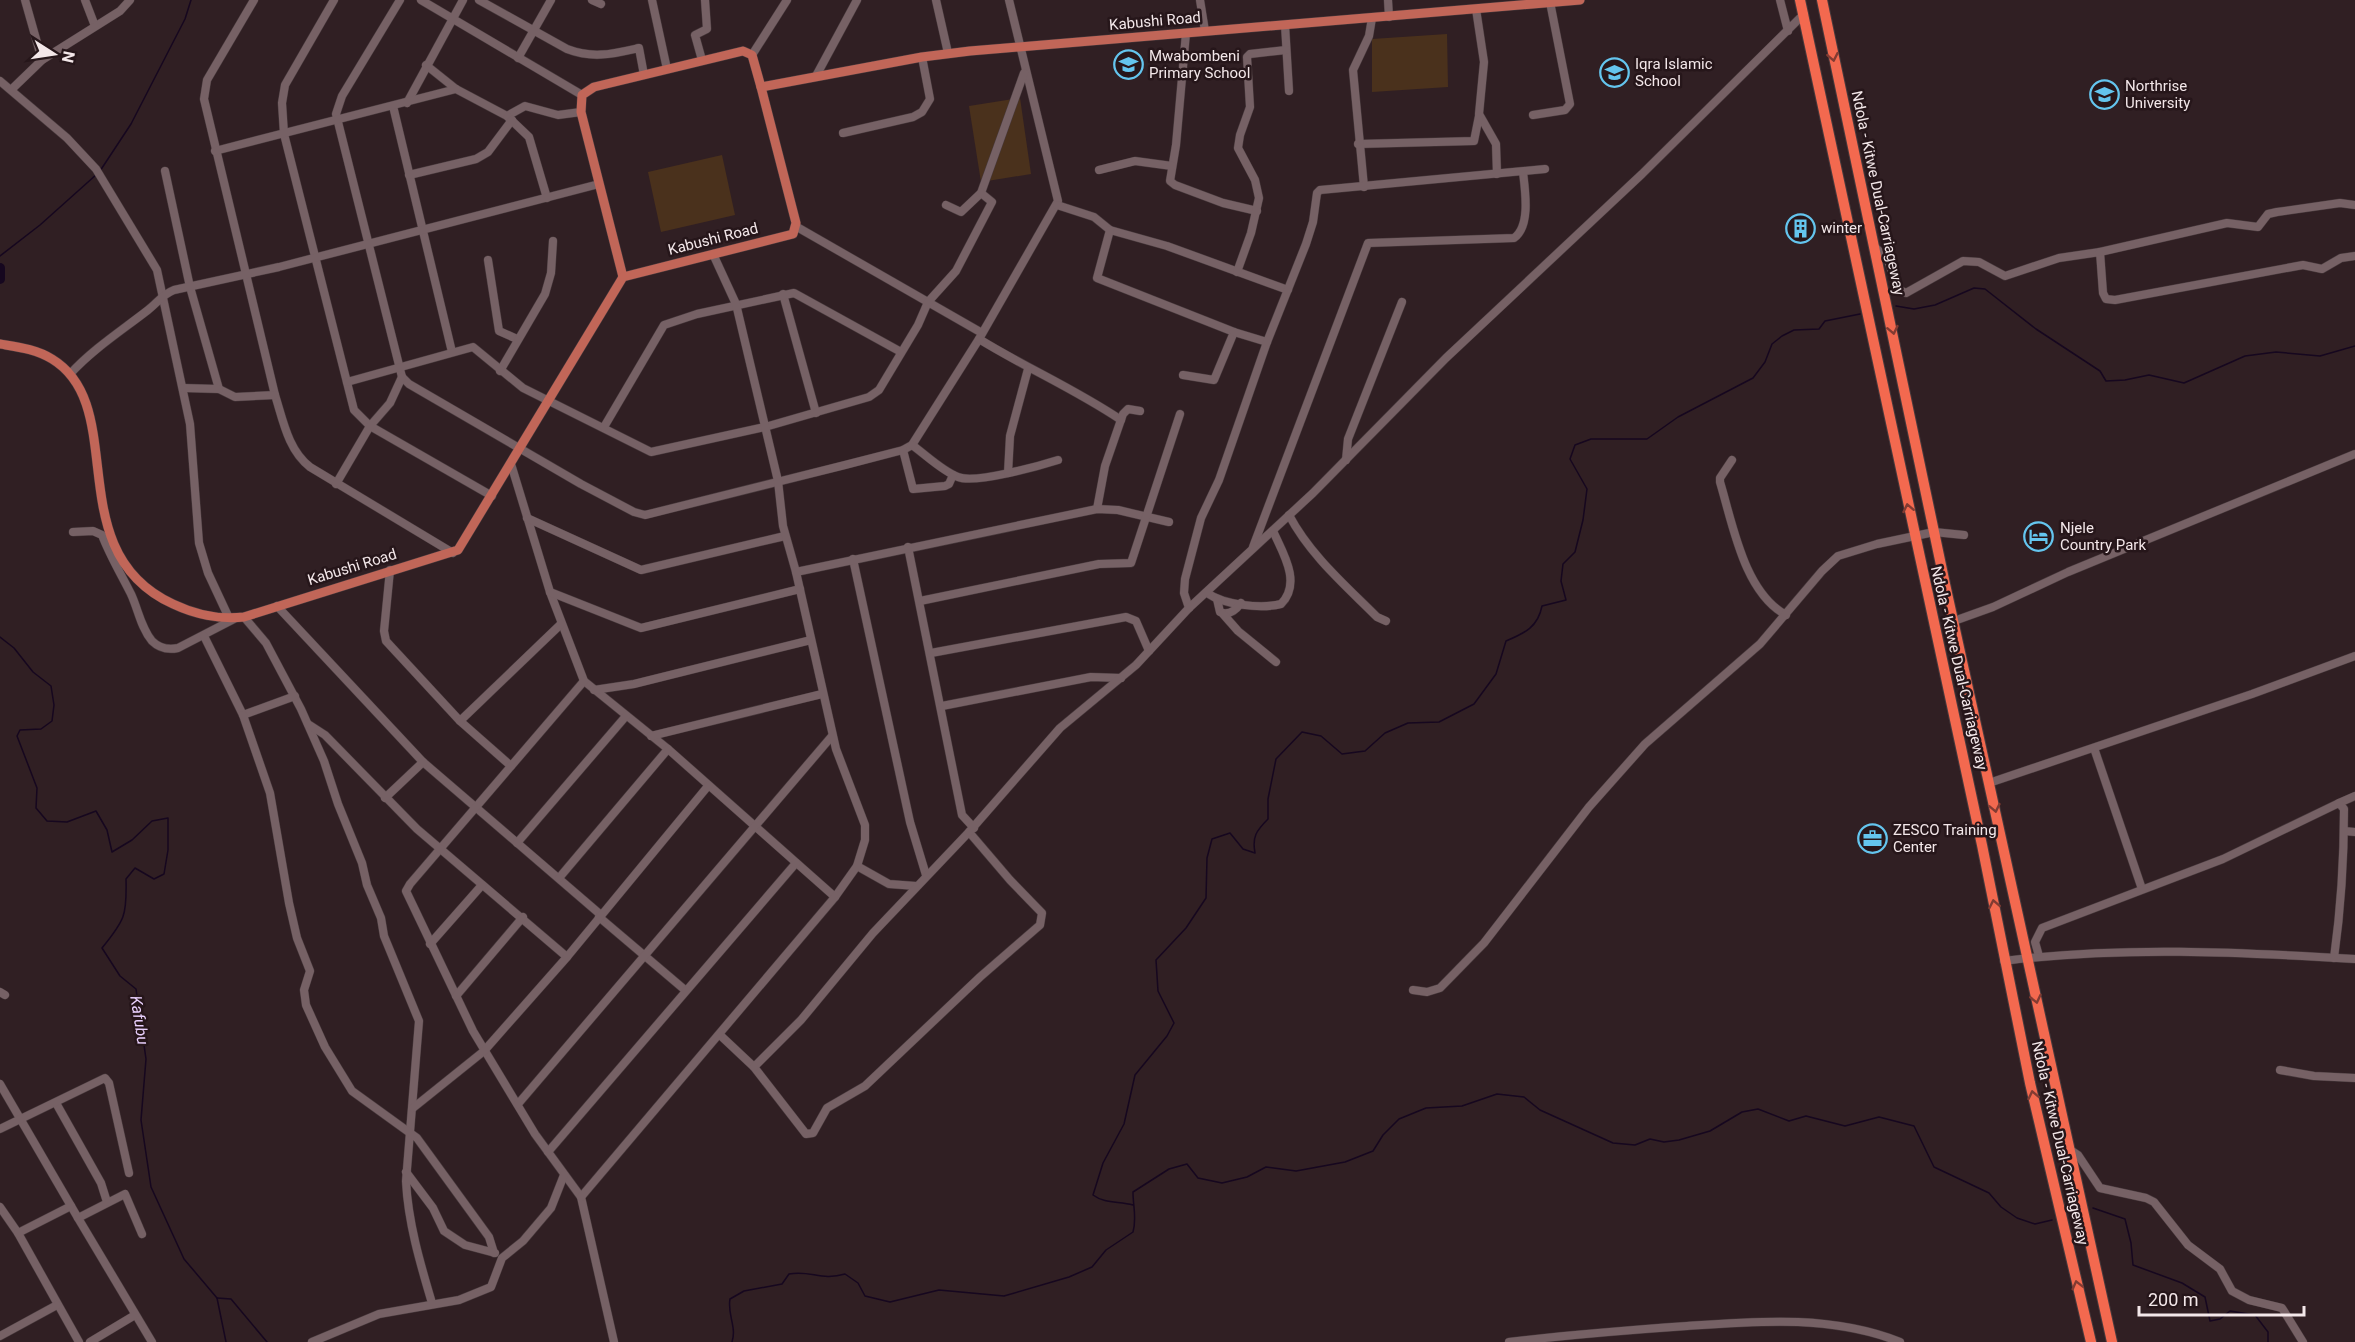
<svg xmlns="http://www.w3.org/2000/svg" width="2355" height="1342" font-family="Roboto,sans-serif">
<rect width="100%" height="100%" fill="#301f23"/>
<g fill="#4a311c">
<path d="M1447 34 1448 87 1372 92V39Z"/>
<path d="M1020 98 1031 174 981 182 969 106Z"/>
<path d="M722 155 735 215 661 232 648 172Z"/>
</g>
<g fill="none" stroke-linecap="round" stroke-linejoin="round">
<g stroke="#16071f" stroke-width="1.5">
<path d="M100 171 131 124 185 19 191 0"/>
<path d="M0 256 40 225 97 174"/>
<path d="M1896 306 1914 309 1935 305 1974 288 1985 289 2036 329 2100 371 2106 381 2125 380 2149 375 2184 383 2245 356 2276 352 2320 356 2355 346"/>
<path d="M0 637 14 648 33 672 51 686 54 705 52 721 41 729 20 730 17 736 37 788 36 808 47 821 67 822 96 811 107 830 112 852 132 840 152 821 168 818V850L164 874 154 879 135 868 126 879C127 915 125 920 102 948L120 976 136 989 146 1059 141 1120 151 1187 184 1259 217 1298 226 1342"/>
<path d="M1133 1205C1119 1201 1105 1204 1093 1195L1103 1163 1124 1124 1135 1075 1167 1036 1174 1023 1158 991 1156 960 1186 928 1206 898 1207 858 1212 839 1230 833 1243 849 1255 853C1252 837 1256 831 1268 819V799L1276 759 1302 732 1321 736 1342 754 1365 751 1385 733 1408 723 1439 722 1474 704 1496 674 1506 641C1525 633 1538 627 1542 606L1566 600 1561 581 1563 564 1575 552 1583 520 1587 489 1570 459 1575 445 1591 439H1647L1678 417 1753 378 1765 362 1772 344 1782 336 1794 330 1819 329 1825 321 1860 314"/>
<path d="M2093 1208 2125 1219 2131 1243 2133 1265 2182 1283 2205 1297 2210 1321 2220 1319 2230 1311 2255 1315 2268 1332V1342"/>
<path d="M217 1298 231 1299 267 1342"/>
<path d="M732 1342C737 1327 727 1314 730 1299L744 1291 782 1284 789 1274C811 1270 821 1281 845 1274L858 1283 865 1296 890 1302 939 1290 1004 1296 1069 1277 1092 1267 1106 1250 1133 1232C1137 1218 1133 1207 1133 1192L1169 1169 1187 1164 1198 1178 1222 1183 1247 1177 1266 1167 1296 1171 1345 1162 1373 1151 1383 1135 1399 1119 1426 1108 1462 1106 1497 1094 1524 1097 1540 1110 1613 1143 1635 1145 1650 1139 1664 1142 1679 1140 1710 1131 1742 1112 1758 1109 1789 1121 1806 1116 1845 1126 1879 1117 1914 1126 1934 1167 1989 1193 2001 1207 2017 1218 2035 1224 2052 1220"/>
</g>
<path stroke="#16071f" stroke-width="10" d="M0 268V279"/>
<defs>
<g id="minor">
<path d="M25 0 42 60"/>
<path d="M85 0 95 26"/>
<path d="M254 0 207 80 204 99 275 395C283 420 288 450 310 467L453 553"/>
<path d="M334 0 285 85 282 103 284 134 354 410 370 426 492 496"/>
<path d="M400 0 342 96 336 114 402 377 409 384 581 484 634 512 645 515 845 465 903 450 912 445 979 339 1058 201 1009 0"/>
<path d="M421 0 582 95"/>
<path d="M479 0 567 49C593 59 612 54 639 48L644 75"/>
<path d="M592 0 601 4"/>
<path d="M652 0 667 69"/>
<path d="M936 0 948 53"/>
<path d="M1200 0 1205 31"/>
<path d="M1388 0 1389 17"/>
<path d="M1780 0 1788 31"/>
<path d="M1476 9 1484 62 1479 114 1496 144 1497 174"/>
<path d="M1285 25 1289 91"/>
<path d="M1186 33 1176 145 1170 181 1175 185 1223 203 1257 211"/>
<path d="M752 55 787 0"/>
<path d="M518 58 551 0"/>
<path d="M702 60 695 35 707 29 705 0"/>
<path d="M426 65 456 89 507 116 525 106 558 115 581 112"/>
<path d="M816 76 857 0"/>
<path d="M0 81 67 138 96 169 157 270 190 424 199 543 208 573 229 618"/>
<path d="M12 89 42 60 120 11 130 0"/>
<path d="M407 103 463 0"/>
<path d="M393 106 452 352"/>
<path d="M1533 115 1565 110 1570 104 1550 2"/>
<path d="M508 117 529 137 547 198"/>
<path d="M843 133 913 117 922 112 930 99 922 57"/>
<path d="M1358 144 1474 141 1479 116"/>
<path d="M215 151 456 89"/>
<path d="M1099 170 1135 161 1172 166"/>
<path d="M165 171 190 287 219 389 235 397 275 395"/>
<path d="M409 175 476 159 488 152 512 120"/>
<path d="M1364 187 1353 70 1369 36 1372 18"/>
<path d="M946 205 961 212 981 193 1024 73"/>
<path d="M1057 205 1094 217 1110 230 1167 246 1288 290"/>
<path d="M797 227 982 333"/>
<path d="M1110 230 1097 278 1234 332 1214 380 1183 375"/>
<path d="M1875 247 1888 260 1898 289 1906 293 1963 261 1979 262 2005 276 2059 258 2100 252 2103 293 2106 299 2115 300 2303 265 2322 269 2341 258 2355 256"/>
<path d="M2100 252 2227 223 2258 227 2268 214 2277 212 2340 203 2355 205"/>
<path d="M488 260 499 331 517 339"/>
<path d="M1237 272 1251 233 1259 198 1255 180 1238 148 1240 135 1250 107 1247 57 1250 54 1286 50"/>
<path d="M783 294 816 413"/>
<path d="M1234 332 1267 342"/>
<path d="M979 339C1026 368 1075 389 1121 420"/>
<path d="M500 371 545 294 551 273 553 241"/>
<path d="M70 374C93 349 121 331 148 310 157 303 163 294 174 290L279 267 599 184"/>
<path d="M347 382 473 347 523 388 651 452 765 427 869 397 879 390 918 325 928 302 956 271 992 202 981 193"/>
<path d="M183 388 219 389"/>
<path d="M604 427 664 325 697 314 794 293 901 352"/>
<path d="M912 445C926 455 942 471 958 477 975 484 1039 466 1058 460"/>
<path d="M903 450 913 489 945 486 949 484 953 475"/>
<path d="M1346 460 1348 439 1402 302"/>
<path d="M1732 460 1720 478V482C1733 525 1744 592 1786 615"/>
<path d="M511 464 550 592 584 681 668 749 835 897"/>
<path d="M1008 473 1010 436 1028 369"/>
<path d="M336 484 370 426 390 403 402 377"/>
<path d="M1097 509 1105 466 1123 414 1128 409 1140 411"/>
<path d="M1289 515C1310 555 1345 585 1377 617L1386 621"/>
<path d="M527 518 641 570 785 536"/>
<path d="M73 532 93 531 102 535C110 556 121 574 131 594 138 609 141 628 152 641 159 648 168 650 178 648L236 618"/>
<path d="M908 547 962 815 974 828"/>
<path d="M1253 547 1368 243 1514 238C1531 226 1525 190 1523 172"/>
<path d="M853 559 910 822 926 875"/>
<path d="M390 570 384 631 386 641 460 721 511 766"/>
<path d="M796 572 1097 509 1118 510 1169 522"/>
<path d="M550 592 641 628 800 589"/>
<path d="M1207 593C1224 605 1261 609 1281 604 1302 583 1283 553 1273 531"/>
<path d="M1217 599 1220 612C1229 616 1236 610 1241 603"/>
<path d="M920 601 1099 564 1131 563 1180 414"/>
<path d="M277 606 423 762 601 915"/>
<path d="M1189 608 1184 593 1185 579 1201 518 1219 480 1267 342 1306 244 1313 222 1317 193 1320 190 1545 169"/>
<path d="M1223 614 1238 631 1276 662"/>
<path d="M244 617 266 643 301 709 324 761 338 804 362 863 367 885 381 918 384 936 419 1021 406 1181C408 1222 420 1263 432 1303"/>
<path d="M1954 621 1993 607 2068 572 2355 454"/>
<path d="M204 636 243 715 295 696"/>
<path d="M931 653 1126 617 1136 621 1149 651"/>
<path d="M584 681 410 884 406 891 473 1031 535 1134 581 1197 614 1342"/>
<path d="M594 690 634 684 811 640"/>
<path d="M942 706 1091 677 1121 678"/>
<path d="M243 715 270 793 289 903 297 938 310 971 304 990 306 1005 325 1047 352 1091 417 1138 489 1237 494 1253"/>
<path d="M460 721 561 624"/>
<path d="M308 724 325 735 417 829 567 957"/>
<path d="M651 736 822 694"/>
<path d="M2094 748 2142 889"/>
<path d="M1989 783 2252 694 2355 656"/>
<path d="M385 798 423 762"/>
<path d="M2339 803 2355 796"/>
<path d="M2344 831 2355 832"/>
<path d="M517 843 626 716"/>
<path d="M857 866 889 884 916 886"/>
<path d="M559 878 668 749"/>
<path d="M599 917 685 990"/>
<path d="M430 944 482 885"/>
<path d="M2039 956 2035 942 2042 928 2223 859 2339 803 2344 809C2344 860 2341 908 2334 958"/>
<path d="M2004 961C2120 946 2239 952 2355 959"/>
<path d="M1413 990 1427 992 1440 988 1484 943 1589 807 1645 744 1760 644 1822 571 1838 556 1877 544 1934 532 1964 535"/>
<path d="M0 992 5 995"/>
<path d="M456 996 523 917"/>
<path d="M720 1035 754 1067 806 1134 813 1133 827 1108 865 1086 980 977 1040 925 1042 913 1010 880 969 832"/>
<path d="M754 1067 801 1020 873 933 969 832 1060 728 1136 665 1189 608 1313 493 1446 358 1642 174 1804 14"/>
<path d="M2280 1070 2314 1076 2355 1078"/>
<path d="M0 1084 78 1218 125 1194 142 1234"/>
<path d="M56 1103 101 1183 107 1202"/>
<path d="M518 1104 832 736"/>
<path d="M413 1108 484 1051 567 957 708 786"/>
<path d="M0 1129 105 1078 109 1083 129 1173"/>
<path d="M2069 1149 2078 1155 2100 1188 2146 1198 2154 1202 2188 1245 2220 1269 2232 1291 2249 1300 2282 1308 2303 1342"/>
<path d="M548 1152 796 863"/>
<path d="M406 1172 433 1208 444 1231 465 1245 495 1253"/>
<path d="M581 1197 835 897 857 866 865 840V825L836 749 796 572 783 526 778 481 736 304 713 254"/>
<path d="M0 1207 18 1233 79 1342"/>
<path d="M78 1218 152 1342"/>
<path d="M18 1233 71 1206"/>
<path d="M0 1336 57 1305"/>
<path d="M90 1342 135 1315"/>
<path d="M312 1342 379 1314 459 1300 491 1287 502 1258 523 1241 551 1208 564 1175"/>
<path d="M1509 1342C1568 1335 1628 1330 1687 1326 1759 1321 1832 1315 1900 1342"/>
</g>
<g id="major">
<path d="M623 277 581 112 582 95 594 87 743 51 752 55 761 87"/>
<path d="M0 344C18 347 36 349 52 359 131 407 58 551 173 604 194 614 220 620 244 617L458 550 623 277 793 234 796 223 761 87 922 57 970 51 1580 0"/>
</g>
<g id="highway">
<path d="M1800 0 1982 845 2030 1083 2091 1342"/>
<path d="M1822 0 1945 584 2112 1342"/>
</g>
</defs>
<use href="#minor" stroke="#483a3d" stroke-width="9"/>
<use href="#major" stroke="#483a3d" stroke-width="10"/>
<use href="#highway" stroke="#483a3d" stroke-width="12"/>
<use href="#minor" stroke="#766165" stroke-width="8"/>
<use href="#major" stroke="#c16658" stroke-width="9"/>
<use href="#highway" stroke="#f3694f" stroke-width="10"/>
</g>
<defs><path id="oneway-chevron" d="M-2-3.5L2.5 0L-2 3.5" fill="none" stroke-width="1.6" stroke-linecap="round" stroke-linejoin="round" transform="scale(1.5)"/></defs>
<g stroke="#823b32">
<use href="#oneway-chevron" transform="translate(1833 57) rotate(79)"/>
<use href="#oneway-chevron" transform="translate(1893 330) rotate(78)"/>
<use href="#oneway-chevron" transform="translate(1908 508) rotate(-102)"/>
<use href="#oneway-chevron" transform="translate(1995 808) rotate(78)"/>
<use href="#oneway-chevron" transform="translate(1994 904) rotate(-101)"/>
<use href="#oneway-chevron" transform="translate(2036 999) rotate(77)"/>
<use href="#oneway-chevron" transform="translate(2033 1095) rotate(-102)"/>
<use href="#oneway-chevron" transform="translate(2077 1285) rotate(-104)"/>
</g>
<defs>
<symbol id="school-ring" viewBox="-11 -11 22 22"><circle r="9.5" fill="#26161a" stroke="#64c5ee" stroke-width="1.5"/><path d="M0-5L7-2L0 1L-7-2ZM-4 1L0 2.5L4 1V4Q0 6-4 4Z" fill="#64c5ee"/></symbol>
<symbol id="university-ring" viewBox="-11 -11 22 22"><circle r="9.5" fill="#26161a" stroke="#64c5ee" stroke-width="1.5"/><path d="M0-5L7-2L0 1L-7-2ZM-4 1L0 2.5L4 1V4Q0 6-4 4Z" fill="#64c5ee"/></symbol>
<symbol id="building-ring" viewBox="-11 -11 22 22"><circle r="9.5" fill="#26161a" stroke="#64c5ee" stroke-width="1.5"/><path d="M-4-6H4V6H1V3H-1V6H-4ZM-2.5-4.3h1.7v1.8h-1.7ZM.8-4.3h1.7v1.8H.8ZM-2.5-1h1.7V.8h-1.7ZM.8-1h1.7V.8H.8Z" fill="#64c5ee"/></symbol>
<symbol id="hotel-ring" viewBox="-11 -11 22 22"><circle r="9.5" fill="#26161a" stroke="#64c5ee" stroke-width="1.5"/><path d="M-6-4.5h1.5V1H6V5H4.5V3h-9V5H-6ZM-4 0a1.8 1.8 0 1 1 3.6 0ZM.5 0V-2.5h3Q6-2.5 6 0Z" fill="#64c5ee"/></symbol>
<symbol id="office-ring" viewBox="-11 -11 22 22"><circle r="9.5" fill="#26161a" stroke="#64c5ee" stroke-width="1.5"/><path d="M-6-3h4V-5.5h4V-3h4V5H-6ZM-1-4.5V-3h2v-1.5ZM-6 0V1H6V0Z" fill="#64c5ee"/></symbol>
</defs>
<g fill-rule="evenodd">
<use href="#school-ring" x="1112" y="48" width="33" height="33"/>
<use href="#school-ring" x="1598" y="56" width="33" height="33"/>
<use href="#university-ring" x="2088" y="78" width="33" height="33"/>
<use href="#building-ring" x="1784" y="212" width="33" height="33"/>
<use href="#hotel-ring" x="2022" y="520" width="33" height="33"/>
<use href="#office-ring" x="1856" y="822" width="33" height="33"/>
</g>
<g text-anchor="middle" stroke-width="5" stroke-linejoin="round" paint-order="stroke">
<g font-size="15" fill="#f3e7e9" stroke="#26161a">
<text transform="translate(1155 21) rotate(-5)" y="5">Kabushi Road</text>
<text transform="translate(1878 193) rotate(78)" y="5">Ndola - Kitwe Dual-Carriageway</text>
<text transform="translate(713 239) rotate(-14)" y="5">Kabushi Road</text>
<text transform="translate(352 567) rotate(-17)" y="5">Kabushi Road</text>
<text transform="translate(1959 668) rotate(77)" y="5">Ndola - Kitwe Dual-Carriageway</text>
<text transform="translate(2060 1143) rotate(77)" y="5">Ndola - Kitwe Dual-Carriageway</text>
</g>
<g font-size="15" fill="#f3e7e9" stroke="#26161a" text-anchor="start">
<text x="1149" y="61">Mwabombeni<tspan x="1149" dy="17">Primary School</tspan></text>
<text x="1635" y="69">Iqra Islamic<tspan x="1635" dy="17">School</tspan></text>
<text x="2125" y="91">Northrise<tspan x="2125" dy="17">University</tspan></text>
<text x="1821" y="233">winter</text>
<text x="2060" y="533">Njele<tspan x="2060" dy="17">Country Park</tspan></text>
<text x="1893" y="835">ZESCO Training<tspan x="1893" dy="17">Center</tspan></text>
</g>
<g font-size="16" font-style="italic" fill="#ead1fe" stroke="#26161a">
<text transform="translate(140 1020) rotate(81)" y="6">Kafubu</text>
</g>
</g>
<g transform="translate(54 54) rotate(102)" stroke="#26161a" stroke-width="4.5" paint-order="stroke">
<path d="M0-4.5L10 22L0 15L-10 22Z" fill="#f3e7e9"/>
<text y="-9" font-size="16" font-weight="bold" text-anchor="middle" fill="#f3e7e9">N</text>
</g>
<path d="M2139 1306v9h165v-9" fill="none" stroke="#f3e7e9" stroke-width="3"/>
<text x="2148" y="1306" font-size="18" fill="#f3e7e9" stroke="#26161a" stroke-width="4.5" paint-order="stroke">200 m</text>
</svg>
